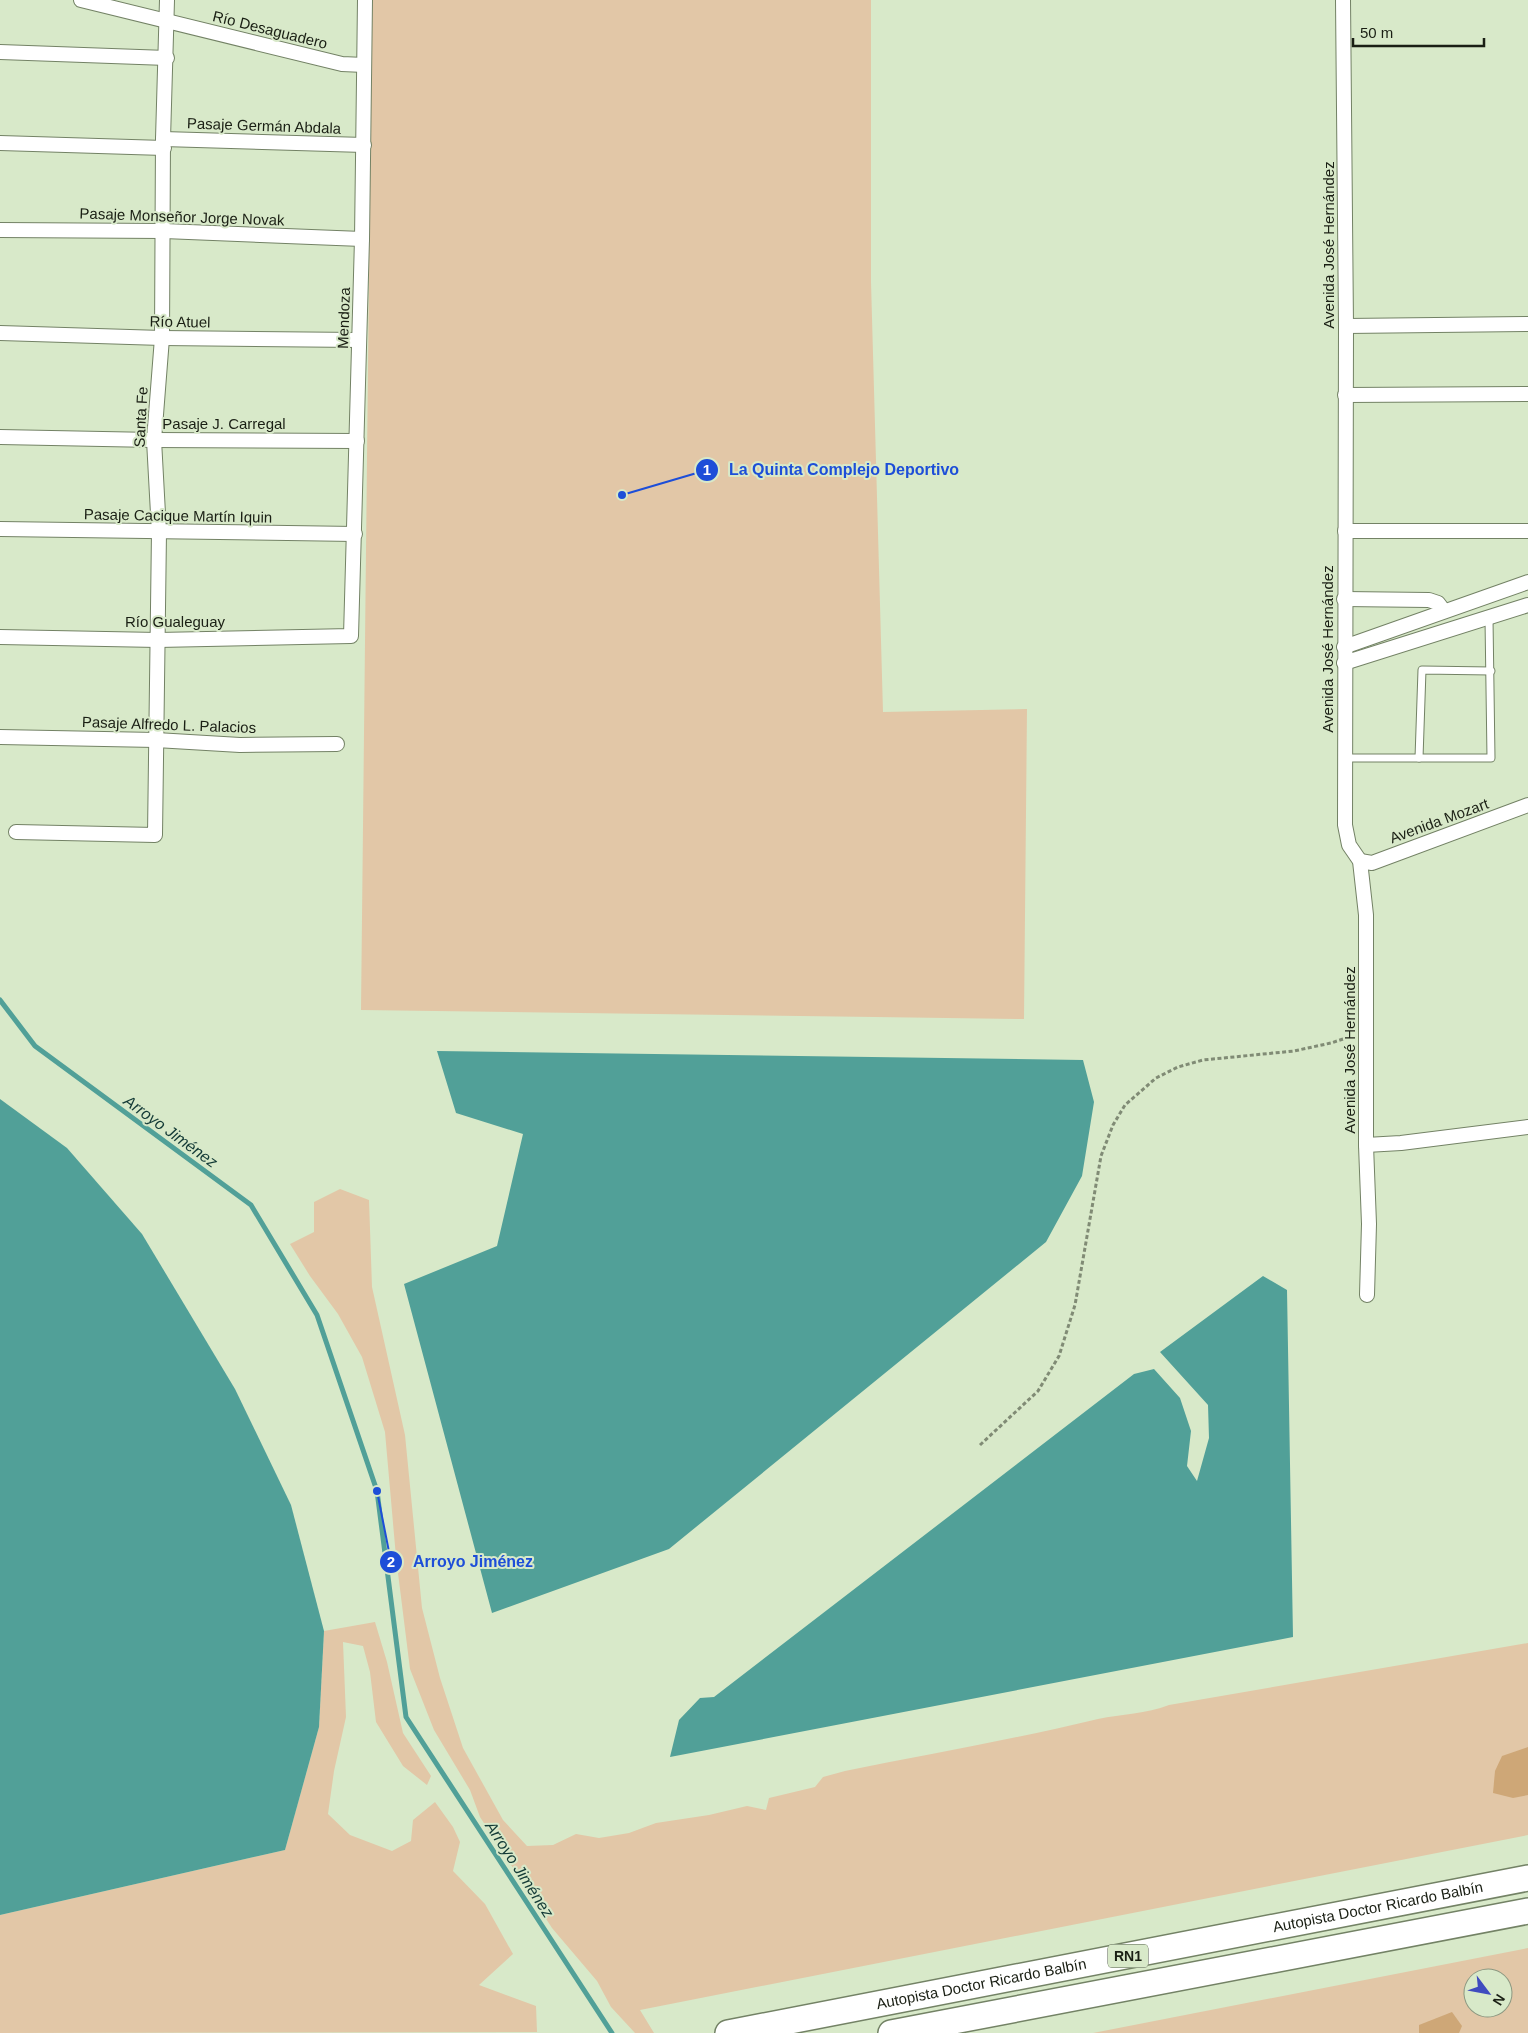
<svg xmlns="http://www.w3.org/2000/svg" width="1528" height="2033" font-family="Helvetica,sans-serif">
<rect width="100%" height="100%" fill="#d8e9c9"/>
<g fill="#e2c7a7" fill-rule="evenodd">
<path d="M372 0H871V282L883 712 1027 709 1024 1019 361 1010Z"/>
<path d="M340 1189 369 1200 372 1287 405 1435 422 1608 440 1678 463 1748 503 1820 527 1846 553 1845 576 1834 599 1838 629 1833 656 1823 709 1815 747 1806 766 1810 769 1798 815 1787 823 1777 845 1771C930 1754 1015 1739 1098 1719 1122 1714 1146 1714 1169 1705L1528 1643V1835L640 2010 654 2033H635L611 2007 597 1981 552 1928 480 1817 470 1790 434 1730 410 1669 396 1557 385 1432 362 1357 338 1314 310 1276 290 1244 314 1232V1202Z"/>
<path d="M375 1622 387 1662 403 1733 431 1776 427 1785 403 1766 376 1722 370 1672 363 1646 343 1642 346 1717 334 1771 328 1814 350 1835 392 1851 411 1841 413 1820 435 1802 453 1827 460 1842 453 1871 485 1904 513 1954 479 1985 536 2006 537 2032 0 2033V1915L285 1850 319 1727 324 1631Z"/>
<path d="M1528 1948V2033H1093ZM1473 1978H1503V2008H1473Z"/>
</g>
<g fill="#cea777">
<path d="M1528 1747V1795L1513 1798 1493 1793 1495 1771 1502 1756Z"/>
<path d="M1452 2012 1462 2026 1459 2033H1419V2025Z"/>
</g>
<g fill="#51a098">
<path d="M437 1051 1083 1060 1094 1102 1082 1176 1046 1242 669 1549 492 1613 404 1284 497 1246 523 1134 456 1113Z"/>
<path d="M0 1099 67 1148 142 1234 235 1389 291 1505 324 1631 319 1727 285 1850 0 1915Z"/>
<path d="M1263 1276 1287 1290 1293 1637 670 1757 679 1720 700 1698 714 1697 1134 1374 1154 1369 1180 1398 1191 1431 1187 1466 1197 1481 1209 1438 1208 1405 1160 1352Z"/>
</g>
<g fill="none" stroke-linecap="round" stroke-linejoin="round">
<path stroke="#51a098" stroke-width="5" d="M0 1000 35 1046 251 1205 317 1315 377 1491 406 1717 612 2033"/>
<defs>
<g id="lane">
<path d="M1345 758H1491L1489 619"/>
<path d="M1419 758 1422 670 1491 671"/>
</g>
<g id="street">
<path d="M81 0 342 64 364 65"/>
<path d="M1343 0 1346 326 1345 825 1349 845 1360 861 1366 915V1145L1369 1224 1367 1295"/>
<path d="M0 52 167 58"/>
<path d="M163 139 364 145"/>
<path d="M0 143 164 148"/>
<path d="M0 230 164 231 362 239"/>
<path d="M1346 326 1528 324"/>
<path d="M0 333 162 338 359 340"/>
<path d="M1345 395 1528 394"/>
<path d="M0 437 154 440 357 441"/>
<path d="M0 529 355 534"/>
<path d="M1345 531H1528"/>
<path d="M1344 599 1429 600 1438 603 1444 611"/>
<path d="M0 637 158 640 351 636 362 239 365 0"/>
<path d="M1344 647 1528 582"/>
<path d="M1344 663 1528 605"/>
<path d="M0 737 156 740 240 745 337 744"/>
<path d="M16 832 155 835 159 532 154 440 162 338 163 139 167 0"/>
<path d="M1360 861 1372 863 1528 805"/>
<path d="M1366 1145 1401 1143 1528 1127"/>
</g>
<g id="highway">
<path id="s1" d="M728 2033 1528 1878"/>
<path d="M891 2033 1528 1911"/>
</g>
</defs>
<use href="#lane" stroke="#738265" stroke-width="9"/>
<use href="#street" stroke="#738265" stroke-width="16"/>
<use href="#highway" stroke="#738265" stroke-width="28"/>
<path stroke="#808b75" stroke-width="3" stroke-dasharray="4 2.5" stroke-linecap="butt" d="M980 1445 1038 1391 1059 1356 1075 1305 1101 1156 1113 1125 1125 1105 1156 1078 1178 1067 1203 1060 1294 1051 1331 1043 1352 1036"/>
<use href="#lane" stroke="#fff" stroke-width="7"/>
<use href="#street" stroke="#fff" stroke-width="14"/>
<use href="#highway" stroke="#fff" stroke-width="25"/>
</g>
<g text-anchor="middle" stroke-width="4" stroke-linejoin="round" paint-order="stroke">
<rect fill="#d8e9c9" stroke="#535c4a" stroke-width="1" x="1108" y="1944.5" width="40" height="23" rx="4"/>
<g font-size="14" font-weight="bold" fill="#1a1f14">
<text x="1128" y="1961">RN1</text>
</g>
<g font-size="15" fill="#1a1f14" stroke="#d8e9c9">
<text transform="translate(270 30) rotate(14)" y="5">Río Desaguadero</text>
<text transform="translate(264 126) rotate(2)" y="5">Pasaje Germán Abdala</text>
<text transform="translate(182 217) rotate(2)" y="5">Pasaje Monseñor Jorge Novak</text>
<text transform="translate(1329 245) rotate(-90)" y="5">Avenida José Hernández</text>
<text transform="translate(344 318) rotate(-88)" y="5">Mendoza</text>
<text transform="translate(180 322) rotate(1)" y="5">Río Atuel</text>
<text transform="translate(141 417) rotate(-87)" y="5">Santa Fe</text>
<text x="224" y="429">Pasaje J. Carregal</text>
<text transform="translate(178 516) rotate(1)" y="5">Pasaje Cacique Martín Iquin</text>
<text x="175" y="627">Río Gualeguay</text>
<text transform="translate(1328 649) rotate(-90)" y="5">Avenida José Hernández</text>
<text transform="translate(169 725) rotate(2)" y="5">Pasaje Alfredo L. Palacios</text>
<text transform="translate(1439 821) rotate(-20)" y="5">Avenida Mozart</text>
<text transform="translate(1350 1050) rotate(-90)" y="5">Avenida José Hernández</text>
<text dy="5" stroke="none"><textPath href="#s1" startOffset="662">Autopista Doctor Ricardo Balbín</textPath></text>
<text dy="5" stroke="none"><textPath href="#s1" startOffset="258">Autopista Doctor Ricardo Balbín</textPath></text>
</g>
<g font-size="16" font-style="italic" fill="#133a36" stroke="#d8e9c9">
<text transform="translate(171 1131) rotate(36)" y="6">Arroyo Jiménez</text>
<text transform="translate(520 1869) rotate(57)" y="6">Arroyo Jiménez</text>
</g>
</g>
<path fill="none" stroke="#1d4ed8" stroke-width="2" d="M622 495L707 470M377 1491L391 1562"/>
<g fill="#1d4ed8" stroke="#d8e9c9" stroke-width="2">
<circle cx="622" cy="495" r="5"/>
<circle cx="377" cy="1491" r="5"/>
<circle cx="707" cy="470" r="12"/>
<circle cx="391" cy="1562" r="12"/>
</g>
<g font-size="15" text-anchor="middle" font-weight="bold" fill="#fff">
<text x="707" y="475">1</text>
<text x="391" y="1567">2</text>
</g>
<g font-size="16" text-anchor="middle" font-weight="bold" fill="#1d4ed8" stroke="#d8e9c9" stroke-width="4" stroke-linejoin="round" paint-order="stroke">
<text x="844" y="475">La Quinta Complejo Deportivo</text>
<text x="473" y="1567">Arroyo Jiménez</text>
</g>
<g transform="translate(1488 1993) rotate(122)"><circle r="24" fill="#d8e9c9" stroke="#8c9881"/>
<path d="M0-4L9 19L0 12L-9 19Z" fill="#3f4bbf"/>
<text y="-8" font-size="14" font-weight="bold" text-anchor="middle" fill="#1a1f14">N</text>
</g>
<path d="M1353 38v8h131v-8" fill="none" stroke="#1a1f14" stroke-width="2.5"/>
<text x="1360" y="38" font-size="15" fill="#1a1f14" stroke="#d8e9c9" stroke-width="4" paint-order="stroke">50 m</text>
</svg>
